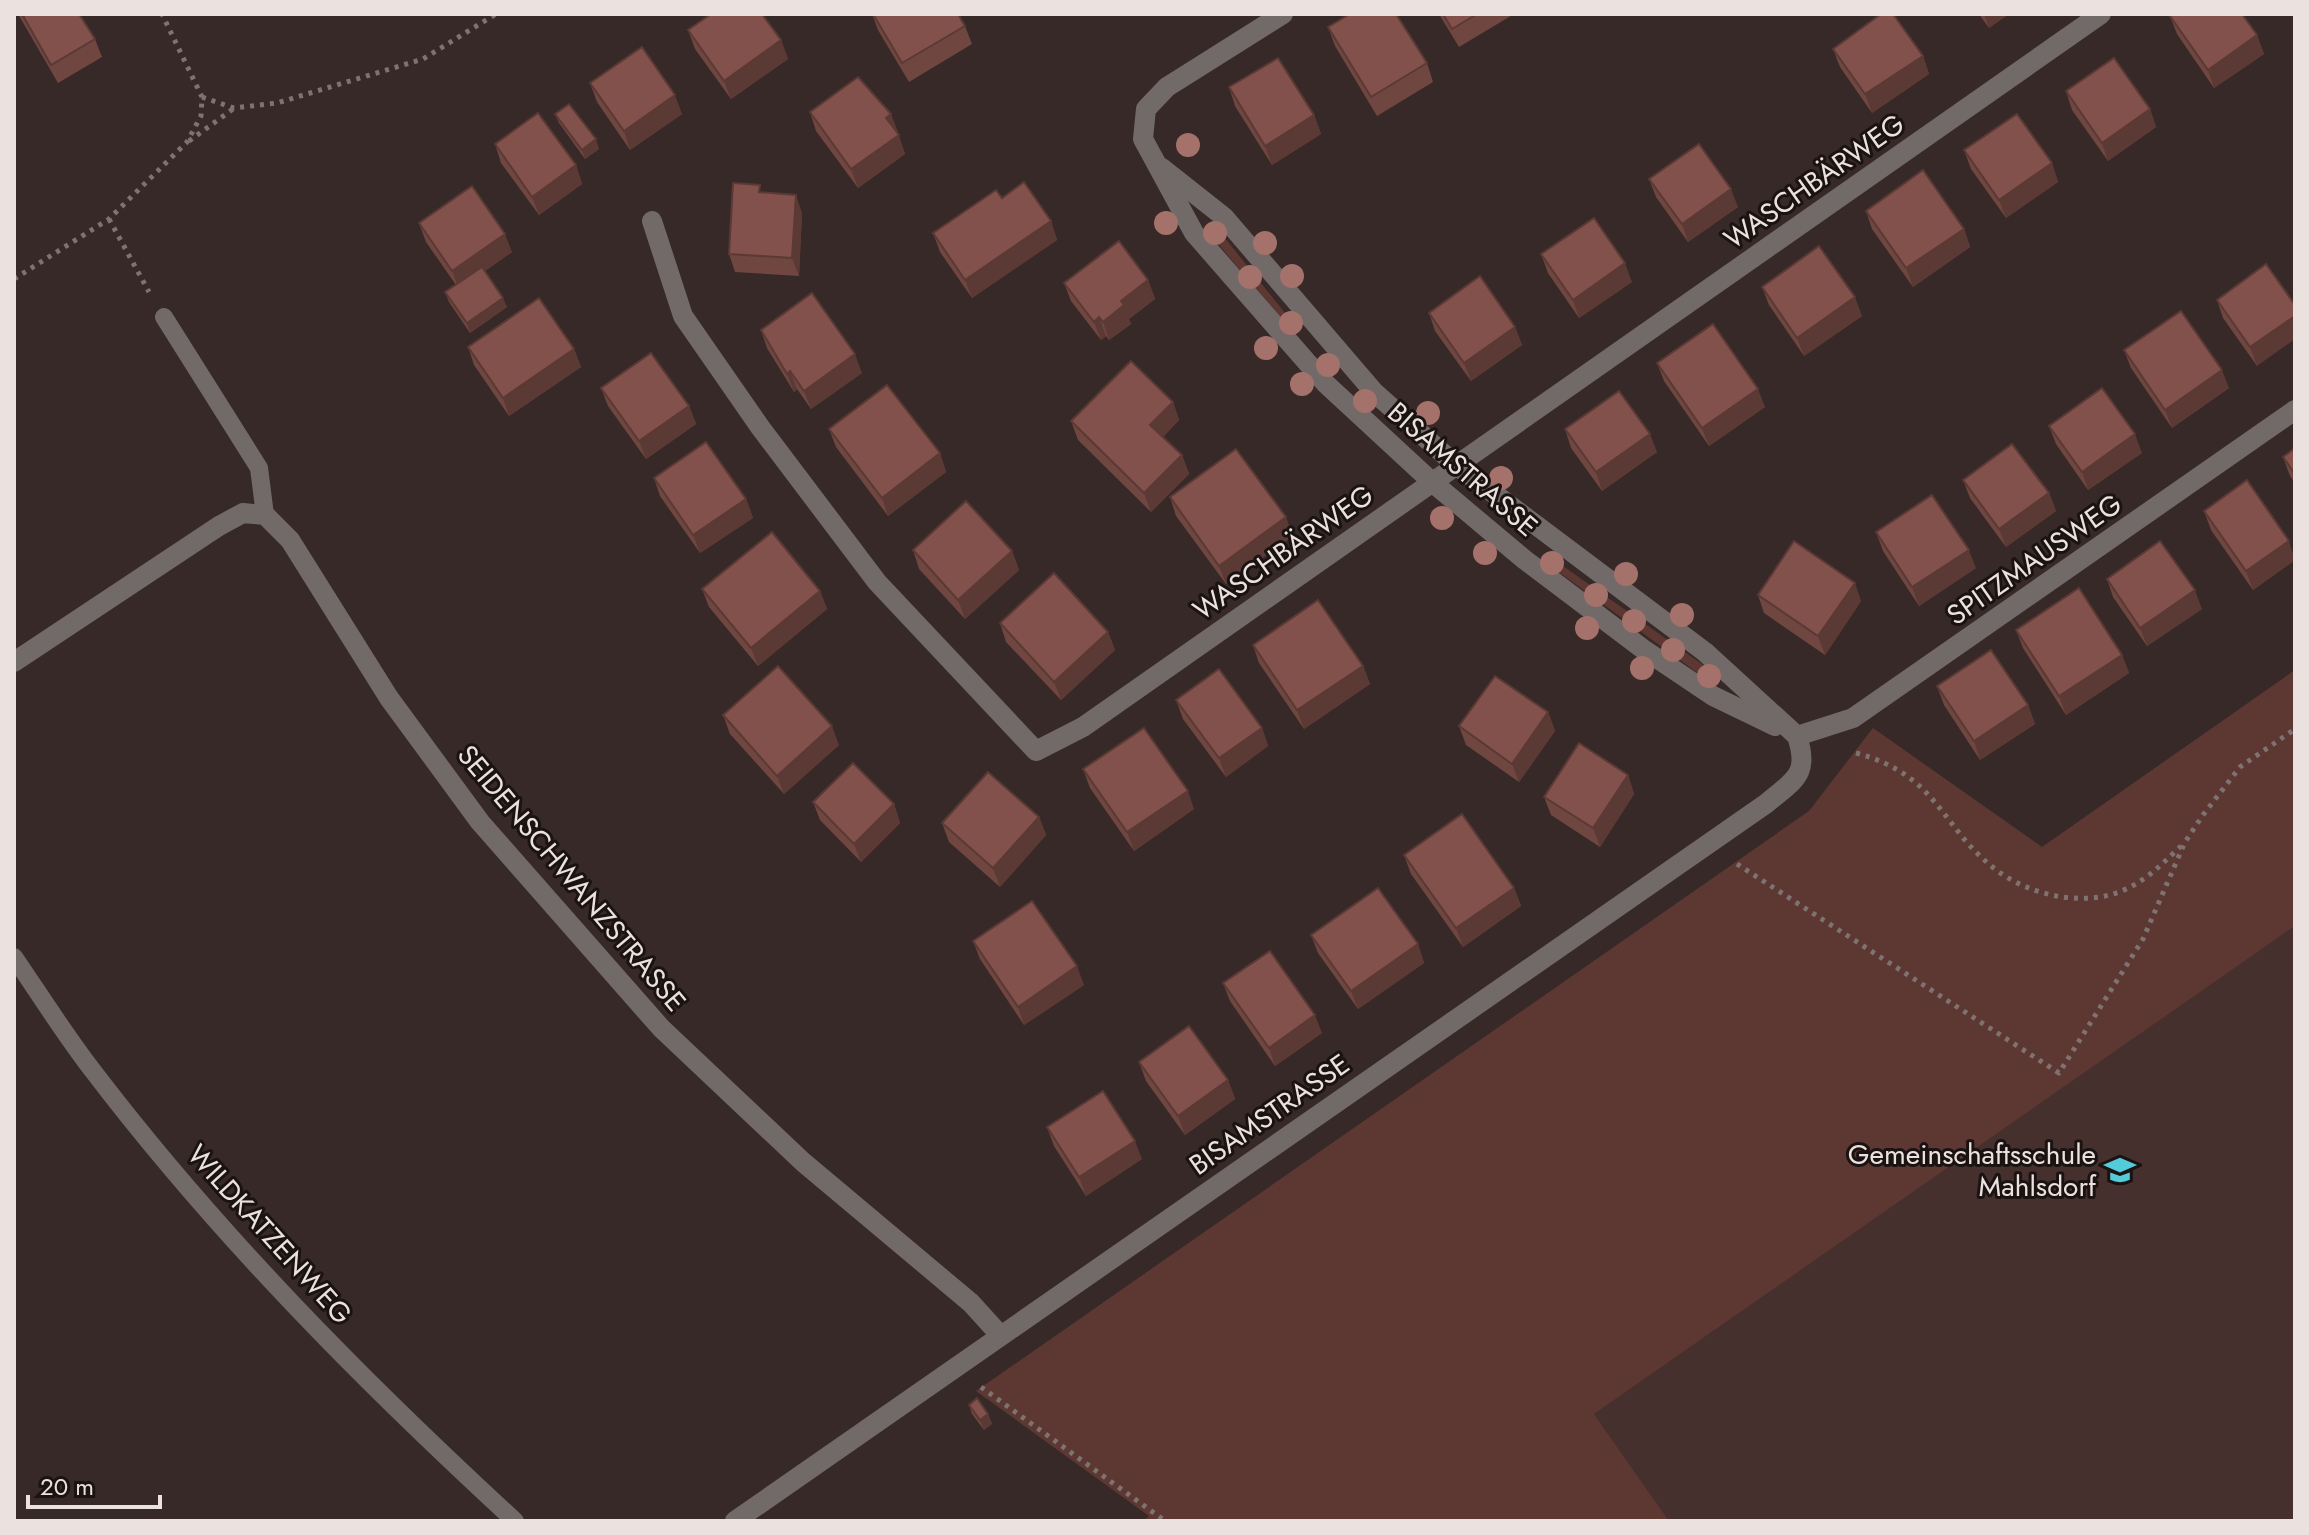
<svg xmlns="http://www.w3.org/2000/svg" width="2309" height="1535" font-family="Jost,sans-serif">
<rect width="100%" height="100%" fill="#372927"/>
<path fill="#45302d" d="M2295 926V1521H1669L1594 1414Z"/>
<g fill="#5d3833">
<path d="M1209 225 1216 227 1298 329 1289 328 1209 233Z"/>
<path d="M1546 554 1716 674 1719 682H1710L1545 562Z"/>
<path d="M2295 670V926L1594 1414 1669 1521H1143L1149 1516 976 1391 1809 811 1873 728 2042 847Z"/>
</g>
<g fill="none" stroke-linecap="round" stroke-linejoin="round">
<g stroke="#7f7371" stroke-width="5" stroke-dasharray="4 6" stroke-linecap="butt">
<path d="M202 97 234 108 277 103 423 59 496 14"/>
<path d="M189 141 233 109"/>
<path d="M109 219 149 292"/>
<path d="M14 279 109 219 187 142 201 116 202 97 162 14"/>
<path d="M1856 753C1941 776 1940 829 1999 872 2034 897 2089 908 2128 888 2149 878 2164 862 2181 846"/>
<path d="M1737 864 2059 1073 2143 939 2185 842 2203 815 2240 767 2295 729"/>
<path d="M981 1387 1165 1521"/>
</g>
<g stroke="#726a69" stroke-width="18">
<path d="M164 317 259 468 265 515"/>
<path d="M14 957C40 995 65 1035 93 1071 218 1235 364 1382 515 1521"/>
</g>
<g stroke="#726a69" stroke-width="20">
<path d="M1283 14 1167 87 1146 109 1143 139 1194 233 1326 384 1432 482 1525 560 1643 649 1713 696 1775 726"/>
<path d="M652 221 683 316 760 427 877 582 1036 751 1083 727 2101 14"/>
<path d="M14 662 219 526 243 513 265 515 290 540 389 698 480 822 661 1028 803 1162 971 1303 1000 1335"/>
<path d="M1797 736 1853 718 2295 410"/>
<path d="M735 1521 1767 803C1794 780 1810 775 1797 736L1705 652 1456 465 1374 392 1224 217 1162 168"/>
</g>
</g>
<g fill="#a5726b">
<circle cx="1188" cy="145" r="12"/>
<circle cx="1166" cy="223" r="12"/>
<circle cx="1215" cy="233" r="12"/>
<circle cx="1265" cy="243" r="12"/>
<circle cx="1292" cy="276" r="12"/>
<circle cx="1250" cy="277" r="12"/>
<circle cx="1291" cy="323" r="12"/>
<circle cx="1266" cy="348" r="12"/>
<circle cx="1328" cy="365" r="12"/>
<circle cx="1302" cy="384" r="12"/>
<circle cx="1365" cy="401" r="12"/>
<circle cx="1428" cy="413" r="12"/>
<circle cx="1501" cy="478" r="12"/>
<circle cx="1442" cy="518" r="12"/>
<circle cx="1485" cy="553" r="12"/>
<circle cx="1552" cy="563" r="12"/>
<circle cx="1626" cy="574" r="12"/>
<circle cx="1596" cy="595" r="12"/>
<circle cx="1682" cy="615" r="12"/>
<circle cx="1634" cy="621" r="12"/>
<circle cx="1587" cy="628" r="12"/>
<circle cx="1673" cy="650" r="12"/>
<circle cx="1642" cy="668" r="12"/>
<circle cx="1709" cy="676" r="12"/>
</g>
<g fill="#704640">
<path d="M18 14H79L95 39 102 57 58 83Z"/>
<path d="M872 14 965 26 972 44 909 82 878 30Z"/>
<path d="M1439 14H1514L1459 47Z"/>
<path d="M1979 14H2009L1989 28Z"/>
<path d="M2170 16 2257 35 2264 54 2214 88 2177 34Z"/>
<path d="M1328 27 1427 63 1433 82 1377 116 1335 46Z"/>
<path d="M688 30 781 40 788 59 731 99 695 49Z"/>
<path d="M1833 49 1923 56 1929 74 1872 113 1840 67Z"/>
<path d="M590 83 682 114 630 150 597 102Z"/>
<path d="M1229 87 1314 115 1321 134 1272 165 1235 106Z"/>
<path d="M2066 91 2150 109 2156 127 2108 161 2072 110Z"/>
<path d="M810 112 898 132 897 133 905 154 858 188 816 131Z"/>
<path d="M555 114 599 149 585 159 559 123Z"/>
<path d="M495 144 576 165 582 184 539 215 501 163Z"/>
<path d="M1964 150 2052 163 2058 182 2006 218 1971 169Z"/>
<path d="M1649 179 1738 207 1688 242 1656 197Z"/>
<path d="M763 193 802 213 799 276 735 272 729 254Z"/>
<path d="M1002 198 1051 221 1057 240 972 298 940 252 933 233Z"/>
<path d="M1866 211 1964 229 1970 247 1913 287 1872 229Z"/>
<path d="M419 223 512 252 485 271 507 307 470 333 449 302 445 292 456 285 426 242Z"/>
<path d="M1541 254 1632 282 1579 318 1548 273Z"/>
<path d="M2266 264 2257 366 2223 318 2217 300Z"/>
<path d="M1148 280 1155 299 1129 319 1131 324 1109 340 1106 336 1101 340 1071 301 1064 283Z"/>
<path d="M1762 287 1862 316 1804 356 1769 305Z"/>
<path d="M1429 313 1515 327 1522 345 1471 381 1435 331Z"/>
<path d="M761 330 862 373 811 409 797 389 794 392 767 348Z"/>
<path d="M468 347 574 349 581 367 509 416 474 365Z"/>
<path d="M2124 350 2229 388 2172 428 2131 368Z"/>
<path d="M1657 363 1765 407 1709 446 1664 381Z"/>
<path d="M601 388 689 406 696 424 646 459 608 406Z"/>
<path d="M1173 402 1179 420 1163 437 1182 455 1189 474 1151 512 1078 440 1071 421Z"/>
<path d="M2049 426 2142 453 2088 490 2056 444Z"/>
<path d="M829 429 940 453 946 472 888 516 836 447Z"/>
<path d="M1565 429 1657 452 1602 491 1571 448Z"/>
<path d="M2295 448V483L2290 476 2283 457Z"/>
<path d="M654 478 746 499 753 518 700 553 660 496Z"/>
<path d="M1963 480 2049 493 2056 511 2006 547 1970 498Z"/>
<path d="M1170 497 1293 536 1226 584 1176 516Z"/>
<path d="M2204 511 2295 557V560L2253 590 2211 530Z"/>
<path d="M1876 532 1976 568 1919 606 1883 551Z"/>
<path d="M913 550 1012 551 1019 570 965 619 919 569Z"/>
<path d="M2107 579 2202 609 2147 646 2113 597Z"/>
<path d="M702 589 820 591 827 609 758 666 709 607Z"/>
<path d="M1758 595 1861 601 1825 655 1764 613Z"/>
<path d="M1000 623 1108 632 1115 650 1061 700 1006 642Z"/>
<path d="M2016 630 2122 655 2129 673 2066 715 2023 648Z"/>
<path d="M1253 645 1363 666 1370 684 1304 729 1259 663Z"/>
<path d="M1937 686 2028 705 2035 724 1980 760 1944 705Z"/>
<path d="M1176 700 1262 728 1268 746 1226 777 1183 719Z"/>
<path d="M1548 712 1555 731 1519 782 1466 745 1459 726Z"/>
<path d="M723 715 839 745 784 794 730 734Z"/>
<path d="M1083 769 1194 809 1134 851 1090 788Z"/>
<path d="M1628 775 1634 794 1600 847 1551 815 1544 797Z"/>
<path d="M813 802 894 804 900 823 861 862 820 820Z"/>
<path d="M1039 817 1046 835 1000 887 949 842 942 823Z"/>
<path d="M1404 855 1514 888 1521 906 1463 947 1411 874Z"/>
<path d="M1311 935 1418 944 1424 963 1358 1009 1318 953Z"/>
<path d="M973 941 1084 985 1024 1025 980 959Z"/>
<path d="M1223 983 1322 1033 1275 1066 1230 1001Z"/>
<path d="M1139 1062 1228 1080 1235 1099 1185 1135 1146 1081Z"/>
<path d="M1047 1127 1142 1159 1086 1196 1054 1146Z"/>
<path d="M969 1405 988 1414 992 1424 984 1430 972 1414Z"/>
</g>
<g fill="#5b3934">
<path d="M1984 14H2009L1989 28Z"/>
<path d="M2257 35 2264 54 2214 88 2208 70Z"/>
<path d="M781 40 788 59 731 99 724 81Z"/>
<path d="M1923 56 1929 74 1872 113 1865 94Z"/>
<path d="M675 95 682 114 630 150 624 131Z"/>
<path d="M2150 109 2156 127 2108 161 2102 143Z"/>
<path d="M891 114 898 132 893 136 886 118Z"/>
<path d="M1314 115 1321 134 1272 165 1265 146Z"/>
<path d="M899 135 905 154 858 188 851 169Z"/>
<path d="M596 139 599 149 585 159 582 150Z"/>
<path d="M2052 163 2058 182 2006 218 1999 200Z"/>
<path d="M576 165 582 184 539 215 532 197Z"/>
<path d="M1731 189 1738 207 1688 242 1682 224Z"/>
<path d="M796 195 802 213 799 276 792 258Z"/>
<path d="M1051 221 1057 240 972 298 965 280Z"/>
<path d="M1964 229 1970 247 1913 287 1906 268Z"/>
<path d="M505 234 512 252 459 289 452 271Z"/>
<path d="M1625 263 1632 282 1579 318 1573 300Z"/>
<path d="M1148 280 1155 299 1129 319 1131 324 1109 340 1103 322 1121 301Z"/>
<path d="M1855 297 1862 316 1804 356 1797 338Z"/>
<path d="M503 298 507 307 470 333 467 323Z"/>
<path d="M2295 316V339L2257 366 2250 347Z"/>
<path d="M1099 317 1106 336 1101 340 1094 322Z"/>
<path d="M1515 327 1522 345 1471 381 1464 363Z"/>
<path d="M574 349 581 367 509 416 503 398Z"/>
<path d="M855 354 862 373 811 409 804 391Z"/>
<path d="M2222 370 2229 388 2172 428 2165 410Z"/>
<path d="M790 371 797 389 794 392 787 374Z"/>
<path d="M1758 389 1765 407 1709 446 1702 428Z"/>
<path d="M1173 402 1179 420 1157 443 1150 425Z"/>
<path d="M689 406 696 424 646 459 639 441Z"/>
<path d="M1650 434 1657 452 1602 491 1596 472Z"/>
<path d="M2135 434 2142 453 2088 490 2082 472Z"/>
<path d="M940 453 946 472 888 516 882 498Z"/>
<path d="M1182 455 1189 474 1151 512 1144 493Z"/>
<path d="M2049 493 2056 511 2006 547 1999 529Z"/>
<path d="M746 499 753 518 700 553 693 535Z"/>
<path d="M1286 517 1293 536 1226 584 1219 566Z"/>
<path d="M2289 541 2295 560 2253 590 2246 571Z"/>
<path d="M1969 550 1976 568 1919 606 1912 587Z"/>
<path d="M1012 551 1019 570 965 619 958 600Z"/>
<path d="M1855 583 1861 601 1825 655 1818 636Z"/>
<path d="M2195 590 2202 609 2147 646 2140 628Z"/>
<path d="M820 591 827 609 758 666 751 648Z"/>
<path d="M1108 632 1115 650 1061 700 1054 682Z"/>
<path d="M2122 655 2129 673 2066 715 2059 696Z"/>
<path d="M1363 666 1370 684 1304 729 1297 710Z"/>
<path d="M2028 705 2035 724 1980 760 1974 741Z"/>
<path d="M1548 712 1555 731 1519 782 1512 764Z"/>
<path d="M832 726 839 745 784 794 777 776Z"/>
<path d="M1262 728 1268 746 1226 777 1219 758Z"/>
<path d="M1628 775 1634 794 1600 847 1593 828Z"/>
<path d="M1188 791 1194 809 1134 851 1127 832Z"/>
<path d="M894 804 900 823 861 862 854 844Z"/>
<path d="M1039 817 1046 835 1000 887 993 868Z"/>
<path d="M1514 888 1521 906 1463 947 1456 928Z"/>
<path d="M1418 944 1424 963 1358 1009 1351 991Z"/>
<path d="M1077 966 1084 985 1024 1025 1018 1007Z"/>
<path d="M1315 1015 1322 1033 1275 1066 1269 1048Z"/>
<path d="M1228 1080 1235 1099 1185 1135 1178 1116Z"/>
<path d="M1135 1141 1142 1159 1086 1196 1079 1177Z"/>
<path d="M988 1414 992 1424 984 1430 980 1420Z"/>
</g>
<g fill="#82514b" stroke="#5b3934" stroke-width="2">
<path d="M22 14H79L95 39 51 65Z"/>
<path d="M711 14H762L781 40 724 81 688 30Z"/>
<path d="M873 14H958L965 26 902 63Z"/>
<path d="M1350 14H1396L1427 63 1371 97 1328 27Z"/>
<path d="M1443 14H1477L1452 29Z"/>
<path d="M1881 14H1893L1923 56 1865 94 1833 49Z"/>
<path d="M2173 14H2242L2257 35 2208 70 2170 16Z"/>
<path d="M642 47 675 95 624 131 590 83Z"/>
<path d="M1278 58 1314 115 1265 146 1229 87Z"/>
<path d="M2114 58 2150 109 2102 143 2066 91Z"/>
<path d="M858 77 891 114 886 118 899 135 851 169 810 112Z"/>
<path d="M569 104 596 139 582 150 555 114Z"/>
<path d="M538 113 576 165 532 197 495 144Z"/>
<path d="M2017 114 2052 163 1999 200 1964 150Z"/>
<path d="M1699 144 1731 189 1682 224 1649 179Z"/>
<path d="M1923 170 1964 229 1906 268 1866 211Z"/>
<path d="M1024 182 1051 221 965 280 933 233 996 190 1002 198Z"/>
<path d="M733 183 760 185 759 192 796 195 792 258 729 254Z"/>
<path d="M472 186 505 234 452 271 419 223Z"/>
<path d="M1594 218 1625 263 1573 300 1541 254Z"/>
<path d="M1119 241 1148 280 1121 301 1124 305 1103 322 1099 317 1094 322 1064 283Z"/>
<path d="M1819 246 1855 297 1797 338 1762 287Z"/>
<path d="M2266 264 2295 305V316L2250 347 2217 300Z"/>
<path d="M482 267 503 298 467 323 445 292Z"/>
<path d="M1480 276 1515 327 1464 363 1429 313Z"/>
<path d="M812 293 855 354 804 391 790 371 787 374 761 330Z"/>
<path d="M539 298 574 349 503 398 468 347Z"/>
<path d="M2181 311 2222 370 2165 410 2124 350Z"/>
<path d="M1713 324 1758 389 1702 428 1657 363Z"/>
<path d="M651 353 689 406 639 441 601 388Z"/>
<path d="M1131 361 1173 402 1150 425 1182 455 1144 493 1071 421Z"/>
<path d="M887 385 940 453 882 498 829 429Z"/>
<path d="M2102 388 2135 434 2082 472 2049 426Z"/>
<path d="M1619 391 1650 434 1596 472 1565 429Z"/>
<path d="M706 442 746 499 693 535 654 478Z"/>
<path d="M2012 444 2049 493 1999 529 1963 480Z"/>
<path d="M2295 448V474L2283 457Z"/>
<path d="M1236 449 1286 517 1219 566 1170 497Z"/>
<path d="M2247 480 2289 541 2246 571 2204 511Z"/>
<path d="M1932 495 1969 550 1912 587 1876 532Z"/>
<path d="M966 501 1012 551 958 600 913 550Z"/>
<path d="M772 532 820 591 751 648 702 589Z"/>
<path d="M1794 541 1855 583 1818 636 1758 595Z"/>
<path d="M2160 541 2195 590 2140 628 2107 579Z"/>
<path d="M1054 573 1108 632 1054 682 1000 623Z"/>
<path d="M2079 588 2122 655 2059 696 2016 630Z"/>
<path d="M1318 600 1363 666 1297 710 1253 645Z"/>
<path d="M1991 650 2028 705 1974 741 1937 686Z"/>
<path d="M778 666 832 726 777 776 723 715Z"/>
<path d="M1219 669 1262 728 1219 758 1176 700Z"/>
<path d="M1495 676 1548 712 1512 764 1459 726Z"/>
<path d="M1144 728 1188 791 1127 832 1083 769Z"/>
<path d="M1579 743 1628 775 1593 828 1544 797Z"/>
<path d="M853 763 894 804 854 844 813 802Z"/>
<path d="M988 772 1039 817 993 868 942 823Z"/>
<path d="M1462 814 1514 888 1456 928 1404 855Z"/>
<path d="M1378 888 1418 944 1351 991 1311 935Z"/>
<path d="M1032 901 1077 966 1018 1007 973 941Z"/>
<path d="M1270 951 1315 1015 1269 1048 1223 983Z"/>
<path d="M1189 1026 1228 1080 1178 1116 1139 1062Z"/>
<path d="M1103 1091 1135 1141 1079 1177 1047 1127Z"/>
<path d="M977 1398 988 1414 980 1420 969 1405Z"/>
</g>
<defs>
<symbol id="school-bare" viewBox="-9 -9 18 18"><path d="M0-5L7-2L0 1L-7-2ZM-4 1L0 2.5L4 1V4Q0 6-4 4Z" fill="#53cbdb" stroke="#1a1312" stroke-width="2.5" paint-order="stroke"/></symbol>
</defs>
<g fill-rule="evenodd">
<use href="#school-bare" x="2098" y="1148" width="44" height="44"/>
</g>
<g text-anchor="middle" stroke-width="6" stroke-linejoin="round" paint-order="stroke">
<g font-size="28" fill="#ebe2e0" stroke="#1a1312">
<text transform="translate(1814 181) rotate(-35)" y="10">WASCHBÄRWEG</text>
<text transform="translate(1463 469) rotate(41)" y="10">BISAMSTRASSE</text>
<text transform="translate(1283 552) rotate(-35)" y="10">WASCHBÄRWEG</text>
<text transform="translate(2034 559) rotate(-35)" y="10">SPITZMAUSWEG</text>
<text transform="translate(572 878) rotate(50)" y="10">SEIDENSCHWANZSTRASSE</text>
<text transform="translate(1269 1114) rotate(-35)" y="10">BISAMSTRASSE</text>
<text transform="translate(270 1234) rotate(48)" y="10">WILDKATZENWEG</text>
</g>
<g font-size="28" fill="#ebe2e0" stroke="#1a1312" text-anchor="end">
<text x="2096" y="1164">Gemeinschaftsschule<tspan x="2096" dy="32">Mahlsdorf</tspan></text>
</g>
</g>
<rect width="2309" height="1535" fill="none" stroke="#ebe2e0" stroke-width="32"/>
<path d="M28 1495v12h132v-12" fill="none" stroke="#ebe2e0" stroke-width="4"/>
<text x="40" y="1495" font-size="24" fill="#ebe2e0" stroke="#1a1312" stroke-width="6" paint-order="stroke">20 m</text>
</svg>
